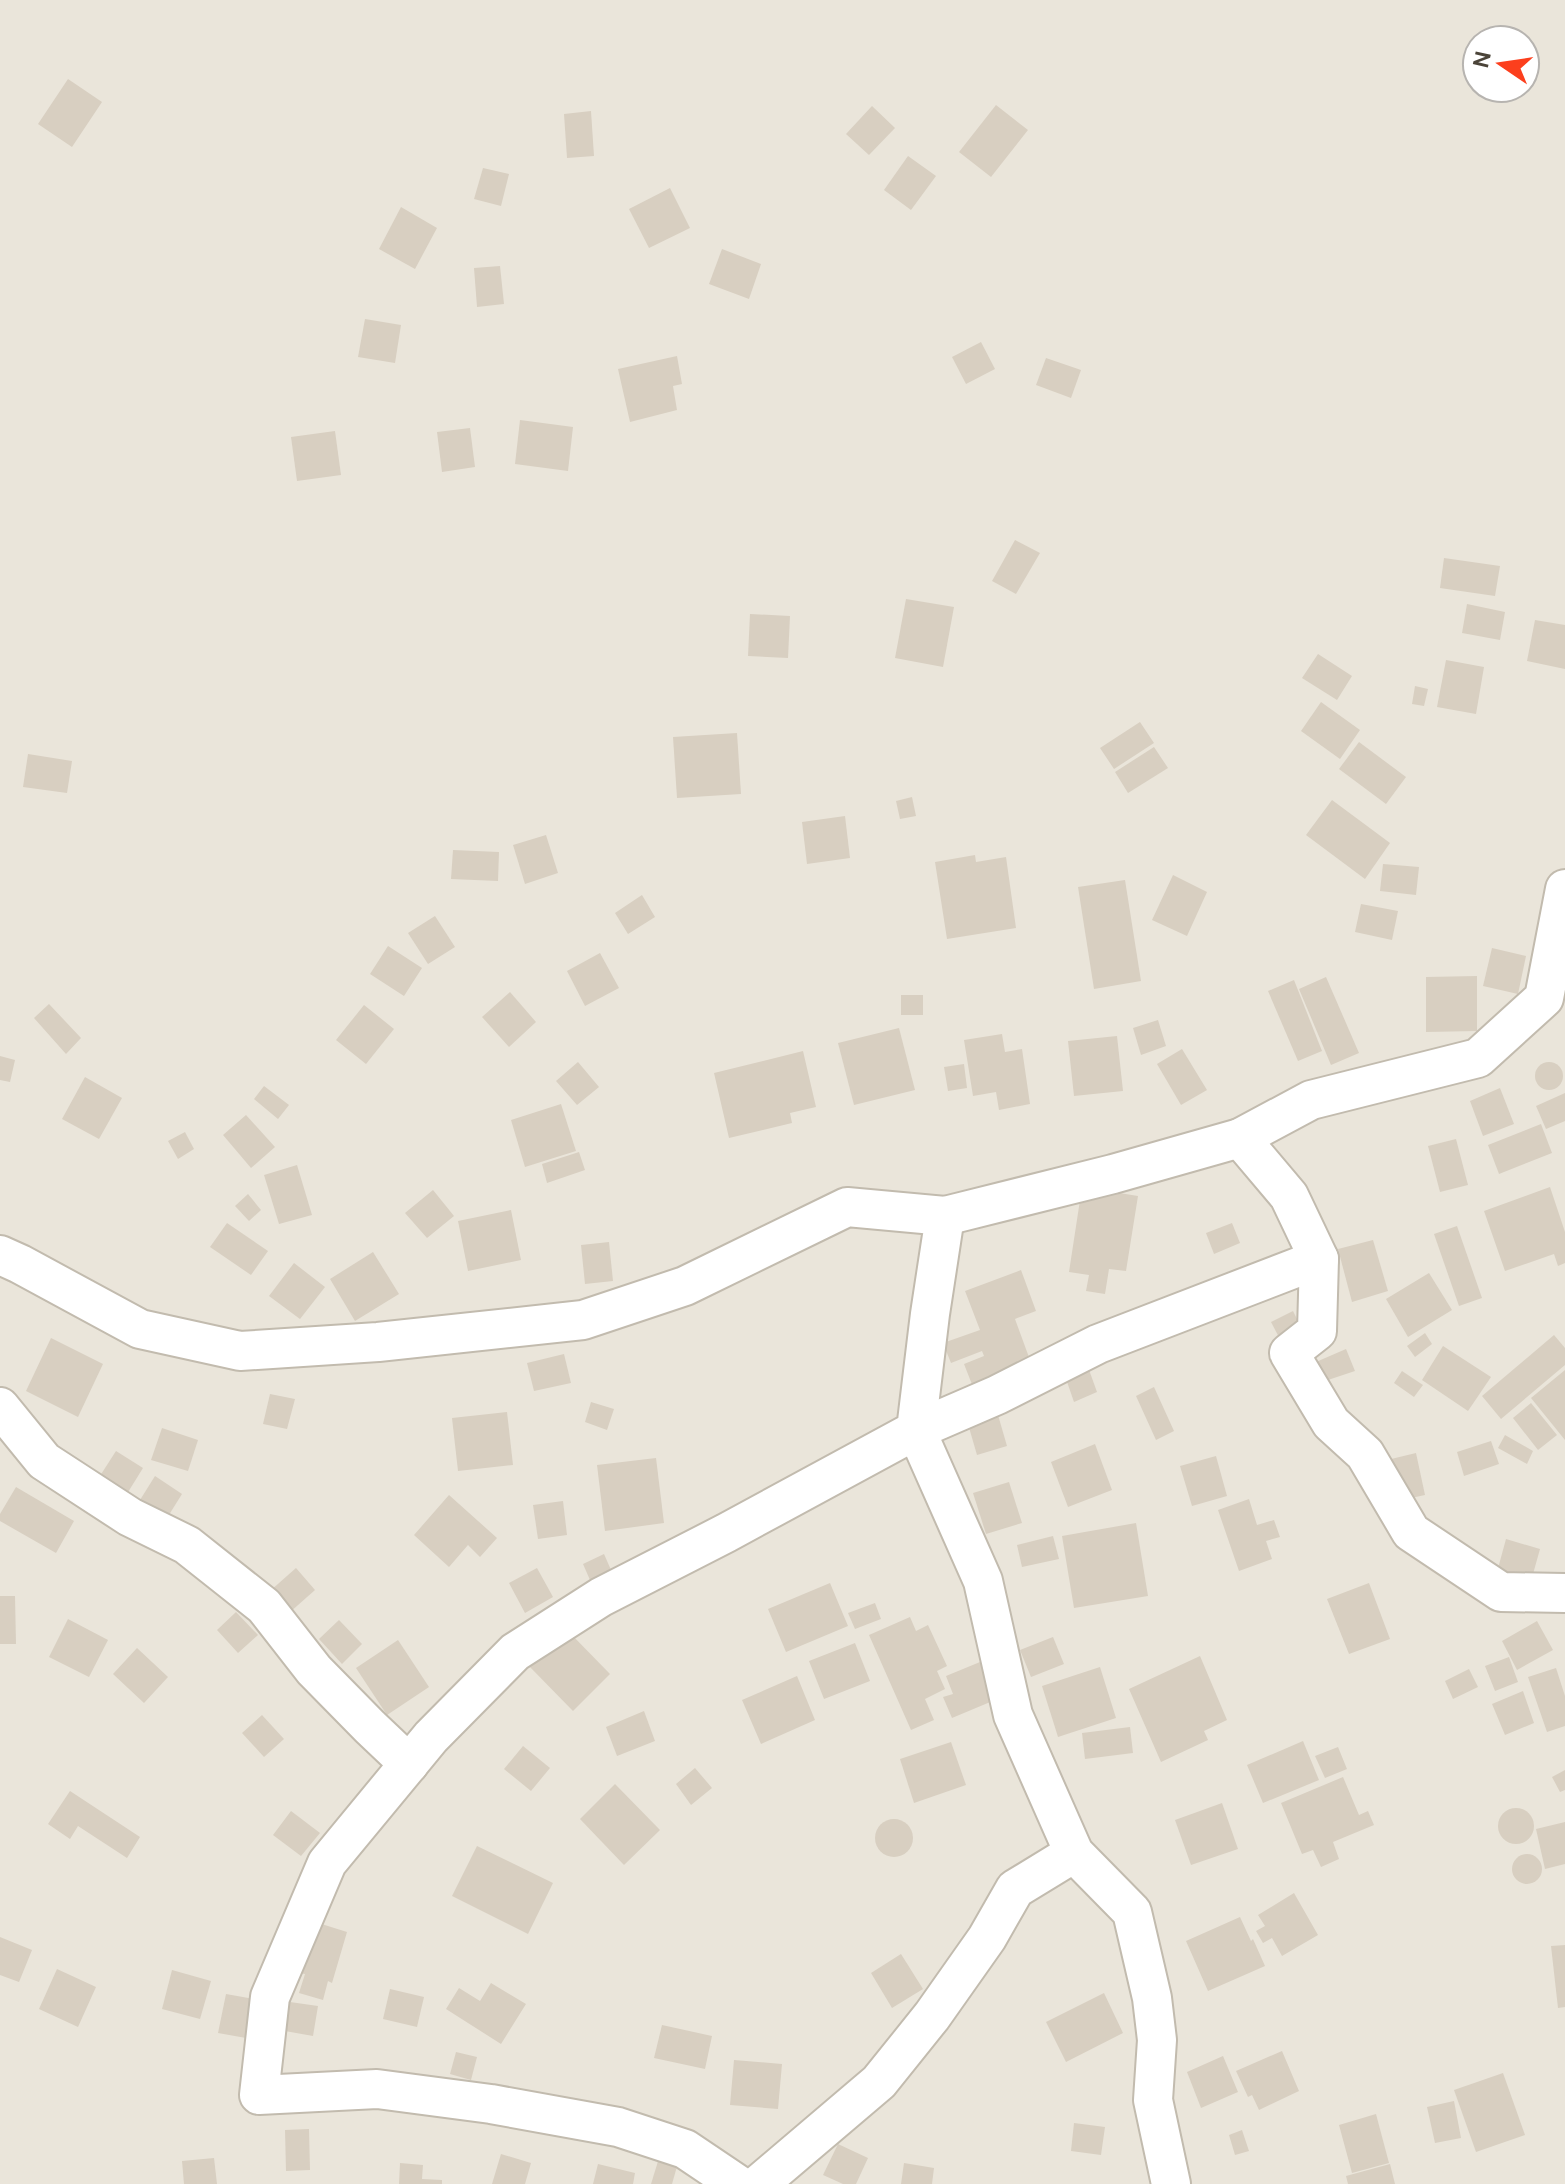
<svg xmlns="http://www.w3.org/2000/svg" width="1565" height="2184" font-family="'DM Sans',sans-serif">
<rect width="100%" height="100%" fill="#f6f3ec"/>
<path fill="#eae5da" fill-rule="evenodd" d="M0 0H1565V2184H0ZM1477 40H1525V88H1477Z"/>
<g fill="#d8cfc1">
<path d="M68 79 102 102 72 147 38 124Z"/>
<path d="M996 105 1028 130 991 177 959 152Z"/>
<path d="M872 106 895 128 869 155 846 134Z"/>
<path d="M591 111 594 156 567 158 564 114Z"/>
<path d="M908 156 936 176 911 210 884 190Z"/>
<path d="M483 168 509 174 501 206 474 199Z"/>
<path d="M670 188 690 228 649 248 629 209Z"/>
<path d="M401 207 437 228 415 269 379 249Z"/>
<path d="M722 249 761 264 749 299 709 284Z"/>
<path d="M500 266 504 304 477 307 474 268Z"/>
<path d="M365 319 401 325 395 363 358 357Z"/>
<path d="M981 342 995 369 966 384 952 357Z"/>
<path d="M677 356 682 384 673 386 677 410 630 422 618 369Z"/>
<path d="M1046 358 1081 370 1071 398 1036 385Z"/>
<path d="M520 420 573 427 568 471 515 464Z"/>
<path d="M470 428 475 467 442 472 437 432Z"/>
<path d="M335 431 341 475 297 481 291 437Z"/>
<path d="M1015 540 1040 553 1016 594 992 581Z"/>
<path d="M1444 558 1500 566 1495 596 1440 588Z"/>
<path d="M906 599 954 607 943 667 895 658Z"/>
<path d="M1467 604 1505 612 1500 640 1462 633Z"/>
<path d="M750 614 790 616 788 658 748 656Z"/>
<path d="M1535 620 1565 625V669L1527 661Z"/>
<path d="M1318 654 1352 676 1337 700 1302 678Z"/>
<path d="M1446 660 1484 667 1476 714 1437 707Z"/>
<path d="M1415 686 1428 689 1424 706 1412 704Z"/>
<path d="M1321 702 1360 730 1340 759 1301 731Z"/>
<path d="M1140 722 1154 743 1114 769 1100 748Z"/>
<path d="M737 733 741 794 677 798 673 737Z"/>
<path d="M1359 742 1406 777 1386 804 1339 769Z"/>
<path d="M1154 747 1168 768 1128 793 1115 772Z"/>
<path d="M28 754 72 761 67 793 23 787Z"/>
<path d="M912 797 916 816 900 819 896 801Z"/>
<path d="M1332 800 1390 843 1365 879 1306 835Z"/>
<path d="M845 816 850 858 807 864 802 822Z"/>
<path d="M546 835 558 873 525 884 513 845Z"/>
<path d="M453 850 499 852 498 881 451 879Z"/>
<path d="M975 855 976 862 1006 857 1016 928 947 939 935 862Z"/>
<path d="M1383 864 1419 867 1416 895 1380 891Z"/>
<path d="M1173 875 1207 892 1187 936 1152 920Z"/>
<path d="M1125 880 1141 981 1094 989 1078 887Z"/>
<path d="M642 895 655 917 628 934 615 913Z"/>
<path d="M1361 904 1398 911 1392 940 1355 932Z"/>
<path d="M435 916 455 947 428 964 408 933Z"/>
<path d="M388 946 422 968 404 996 370 974Z"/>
<path d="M1492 948 1526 956 1518 994 1483 986Z"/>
<path d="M600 953 619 988 585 1006 567 971Z"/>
<path d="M1477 976V1031L1426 1032V977Z"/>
<path d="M1326 977 1359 1053 1331 1065 1299 989Z"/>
<path d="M1294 980 1322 1051 1298 1061 1268 991Z"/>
<path d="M510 992 536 1022 509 1047 482 1017Z"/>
<rect x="901" y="995" width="22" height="20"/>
<path d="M49 1004 81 1038 66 1054 34 1018Z"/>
<path d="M364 1005 394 1029 366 1064 336 1040Z"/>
<path d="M1158 1020 1166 1046 1141 1055 1133 1028Z"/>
<path d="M899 1028 915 1090 854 1105 838 1043Z"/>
<path d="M1002 1034 1005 1052 1022 1049 1030 1104 999 1110 996 1092 973 1096 964 1040Z"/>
<path d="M1117 1036 1123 1091 1074 1096 1068 1041Z"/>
<path d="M1182 1049 1207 1090 1181 1105 1157 1064Z"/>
<path d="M803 1051 816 1107 790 1113 792 1123 729 1138 714 1073Z"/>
<path d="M0 1056 15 1060 10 1082 0 1080Z"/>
<path d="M578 1062 599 1087 577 1105 556 1081Z"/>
<circle cx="1549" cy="1076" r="14"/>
<path d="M964 1064 967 1088 948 1091 944 1067Z"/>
<path d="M85 1077 122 1098 99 1139 62 1119Z"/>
<path d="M264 1086 289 1105 278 1119 254 1099Z"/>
<path d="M1500 1088 1514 1124 1483 1136 1470 1101Z"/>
<path d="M1565 1093V1121L1546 1129 1536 1106Z"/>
<path d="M561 1104 576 1151 525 1167 511 1120Z"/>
<path d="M246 1115 275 1147 251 1168 223 1135Z"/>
<path d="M1541 1124 1552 1153 1499 1174 1488 1145Z"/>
<path d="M185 1132 194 1149 178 1159 168 1141Z"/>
<path d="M1456 1139 1468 1185 1440 1192 1428 1146Z"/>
<path d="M579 1152 585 1170 547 1183 542 1164Z"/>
<path d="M297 1165 312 1215 279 1224 264 1175Z"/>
<path d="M1082 1187 1138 1196 1126 1271 1109 1269 1105 1294 1086 1291 1089 1275 1069 1272Z"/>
<path d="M1550 1187 1565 1232V1263L1558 1266 1554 1254 1505 1271 1484 1211Z"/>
<path d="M433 1190 454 1216 427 1238 405 1213Z"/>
<path d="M248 1194 261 1210 249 1221 235 1206Z"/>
<path d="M511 1210 521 1260 468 1271 458 1221Z"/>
<path d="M227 1223 268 1251 251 1275 210 1247Z"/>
<path d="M1232 1223 1240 1243 1214 1254 1206 1233Z"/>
<path d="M1457 1226 1482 1298 1459 1306 1434 1234Z"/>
<path d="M1373 1240 1388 1291 1352 1302 1338 1249Z"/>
<path d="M609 1242 613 1281 585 1284 581 1245Z"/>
<path d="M373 1252 399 1294 355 1321 330 1279Z"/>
<path d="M294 1263 325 1287 300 1319 269 1296Z"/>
<path d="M1021 1270 1036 1311 1015 1319 1030 1360 993 1374 994 1378 973 1387 964 1364 984 1356 982 1351 951 1363 943 1343 980 1330 965 1291Z"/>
<path d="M1429 1273 1452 1310 1408 1337 1386 1299Z"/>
<path d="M1293 1311 1303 1331 1282 1343 1271 1322Z"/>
<path d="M1425 1333 1432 1344 1415 1357 1407 1346Z"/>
<path d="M1554 1335 1565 1348V1365L1501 1419 1482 1396Z"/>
<path d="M51 1338 103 1364 78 1417 26 1391Z"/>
<path d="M1443 1346 1491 1377 1468 1411 1422 1380Z"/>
<path d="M1346 1349 1355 1371 1316 1384 1309 1365Z"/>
<path d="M564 1354 571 1383 534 1391 527 1363Z"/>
<path d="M1088 1367 1097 1392 1074 1402 1065 1376Z"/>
<path d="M1565 1370V1440L1531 1398Z"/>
<path d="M1402 1371 1423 1385 1414 1397 1394 1383Z"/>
<path d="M1154 1387 1174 1431 1156 1440 1136 1396Z"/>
<path d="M270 1394 295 1399 287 1429 263 1424Z"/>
<path d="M591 1402 614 1409 607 1430 585 1422Z"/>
<path d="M1531 1403 1557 1435 1538 1450 1513 1418Z"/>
<path d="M507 1412 513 1465 458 1471 452 1418Z"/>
<path d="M998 1415 1007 1446 977 1455 968 1424Z"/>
<path d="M162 1428 198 1440 188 1471 151 1460Z"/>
<path d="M1505 1435 1533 1451 1527 1464 1498 1448Z"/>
<path d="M1491 1441 1499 1464 1464 1476 1457 1452Z"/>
<path d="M1095 1444 1112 1490 1068 1507 1051 1462Z"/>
<path d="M116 1451 143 1468 125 1497 98 1479Z"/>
<path d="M1416 1453 1425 1495 1397 1501 1387 1460Z"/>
<path d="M1216 1456 1227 1496 1192 1506 1180 1466Z"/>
<path d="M656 1458 664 1523 605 1531 597 1465Z"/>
<path d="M155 1476 182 1494 167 1518 140 1500Z"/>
<path d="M1009 1482 1022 1523 986 1534 973 1493Z"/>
<path d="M16 1487 74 1521 56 1553 0 1521V1514Z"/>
<path d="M449 1495 497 1538 480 1557 468 1545 449 1567 414 1535Z"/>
<path d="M1249 1499 1257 1525 1274 1520 1280 1537 1266 1541 1272 1559 1239 1571 1218 1510Z"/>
<path d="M563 1501 567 1535 538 1539 533 1505Z"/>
<path d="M1136 1523 1148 1596 1074 1608 1062 1536Z"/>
<path d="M1053 1536 1059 1559 1022 1567 1017 1545Z"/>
<path d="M1506 1539 1540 1549 1531 1581 1497 1572Z"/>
<path d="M604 1554 611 1570 590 1580 583 1564Z"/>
<path d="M296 1568 315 1590 289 1613 270 1591Z"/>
<path d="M537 1568 553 1597 525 1613 509 1583Z"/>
<path d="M830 1583 848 1626 786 1652 768 1609Z"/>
<path d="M1369 1583 1390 1639 1349 1654 1327 1599Z"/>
<path d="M0 1596H15L16 1644H0Z"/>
<path d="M875 1603 881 1619 855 1629 848 1613Z"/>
<path d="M236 1612 258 1635 238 1653 217 1630Z"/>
<path d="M910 1617 916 1631 928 1625 947 1666 937 1671 945 1689 925 1699 934 1720 911 1730 869 1635Z"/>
<path d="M68 1619 108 1640 89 1677 49 1657Z"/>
<path d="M339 1620 362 1644 342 1664 319 1639Z"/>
<path d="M1537 1621 1553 1650 1517 1670 1502 1641Z"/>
<path d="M567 1630 610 1674 573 1711 529 1666Z"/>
<path d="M1053 1637 1064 1664 1031 1677 1020 1650Z"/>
<path d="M398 1640 429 1687 387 1715 356 1668Z"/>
<path d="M855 1643 870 1681 824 1699 809 1661Z"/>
<path d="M137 1648 168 1677 144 1703 113 1674Z"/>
<path d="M1200 1656 1227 1720 1204 1731 1208 1740 1161 1762 1129 1689Z"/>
<path d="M1509 1657 1518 1682 1495 1691 1485 1666Z"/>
<path d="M980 1662 995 1700 952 1718 943 1697 953 1694 946 1676Z"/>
<path d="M1100 1667 1116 1718 1058 1737 1042 1686Z"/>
<path d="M1556 1668 1565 1696V1726L1547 1732 1528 1677Z"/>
<path d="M1469 1669 1478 1687 1453 1699 1445 1681Z"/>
<path d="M797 1676 815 1720 761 1744 742 1700Z"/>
<path d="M1523 1691 1534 1723 1505 1735 1492 1704Z"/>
<path d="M644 1711 655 1741 617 1756 606 1727Z"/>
<path d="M262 1715 284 1739 264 1757 242 1733Z"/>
<path d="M1130 1727 1133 1753 1085 1759 1082 1733Z"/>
<path d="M1303 1741 1319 1780 1263 1803 1247 1765Z"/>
<path d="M951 1742 966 1785 914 1803 900 1759Z"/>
<path d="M523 1746 550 1768 531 1791 504 1769Z"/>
<path d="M1338 1747 1347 1769 1325 1778 1315 1756Z"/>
<path d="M695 1768 712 1788 691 1805 676 1784Z"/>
<path d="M1565 1770V1790L1560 1792 1552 1777Z"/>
<path d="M1343 1777 1359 1815 1368 1811 1374 1825 1333 1842 1339 1859 1321 1867 1313 1850 1302 1854 1281 1803Z"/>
<path d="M615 1784 660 1830 624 1865 580 1819Z"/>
<path d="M70 1791 140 1837 127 1858 78 1826 70 1839 48 1824Z"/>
<path d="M1222 1803 1238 1849 1191 1865 1175 1820Z"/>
<circle cx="1516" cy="1826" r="18"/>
<path d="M291 1811 320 1833 301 1856 273 1835Z"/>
<circle cx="894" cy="1838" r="19"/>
<path d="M1565 1822V1864L1545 1869 1536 1829Z"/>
<path d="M477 1846 553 1883 528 1934 452 1896Z"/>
<circle cx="1527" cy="1869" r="15"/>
<path d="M1294 1893 1318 1935 1282 1956 1272 1938 1263 1943 1256 1931 1265 1926 1258 1915Z"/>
<path d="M1240 1917 1251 1941 1253 1939 1265 1966 1208 1991 1186 1941Z"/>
<path d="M312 1921 347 1932 332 1983 328 1981 323 2000 299 1993 305 1974 297 1973Z"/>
<path d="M0 1937 32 1950 19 1982 0 1975Z"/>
<path d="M1565 1945V2007L1558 2008 1551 1946Z"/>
<path d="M901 1954 923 1989 892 2008 871 1973Z"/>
<path d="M57 1969 96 1987 78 2027 39 2009Z"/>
<path d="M172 1970 211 1981 200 2019 162 2009Z"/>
<path d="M491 1983 526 2004 501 2044 446 2009 459 1988 480 2001Z"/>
<path d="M390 1989 424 1997 417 2027 383 2019Z"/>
<path d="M1104 1993 1123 2033 1066 2062 1046 2022Z"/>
<path d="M226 1994 254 1999 246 2038 218 2033Z"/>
<path d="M290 2002 318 2006 313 2036 285 2031Z"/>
<path d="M662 2025 712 2036 705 2069 654 2058Z"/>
<path d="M1282 2051 1299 2091 1259 2110 1252 2095 1248 2097 1236 2071Z"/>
<path d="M456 2052 477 2057 471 2080 450 2074Z"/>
<path d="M1223 2056 1238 2092 1201 2108 1187 2072Z"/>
<path d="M734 2060 782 2064 778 2109 730 2105Z"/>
<path d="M1503 2073 1525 2135 1476 2152 1454 2090Z"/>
<path d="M1454 2101 1461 2138 1435 2143 1427 2107Z"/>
<path d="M1376 2114 1389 2163 1352 2173 1339 2125Z"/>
<path d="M1074 2123 1105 2127 1101 2155 1071 2151Z"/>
<path d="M309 2129 310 2170 286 2171 285 2130Z"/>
<path d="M1242 2130 1249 2151 1235 2155 1229 2135Z"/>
<path d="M838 2144 868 2158 856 2184H843L823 2175Z"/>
<path d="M501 2154 531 2163 525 2184H492Z"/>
<path d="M214 2158 217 2184H184L182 2161Z"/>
<path d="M659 2158 678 2163 672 2184H651Z"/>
<path d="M400 2163 423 2165 422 2179 442 2180V2184H399Z"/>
<path d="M904 2163 934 2168 932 2184H901Z"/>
<path d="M598 2164 635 2173 633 2184H593Z"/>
<path d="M1390 2164 1395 2184H1348L1346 2176Z"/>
</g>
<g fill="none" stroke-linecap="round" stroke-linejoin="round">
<defs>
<g id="minor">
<path d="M945 1216 1113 1174 1240 1138"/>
<path d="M0 1255 20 1264 140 1329 240 1351 378 1342 583 1320 685 1286 847 1207 945 1216 930 1314 916 1430 726 1533 601 1597 515 1652 431 1737 327 1863 270 1997 259 2095 377 2089 491 2104 618 2127 685 2149 737 2184"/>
<path d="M1319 1259 1289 1196 1240 1138 1311 1100 1478 1058 1544 998 1565 889"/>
<path d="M0 1407 44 1461 130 1517 187 1545 264 1606 314 1670 370 1727 409 1764"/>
<path d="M759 2184 879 2082 932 2016 987 1938 1015 1889 1074 1853"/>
<path d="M1171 2184 1153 2100 1157 2040 1152 1998 1132 1912 1074 1853 1013 1715 983 1581 916 1430 997 1395 1098 1344 1319 1259 1317 1331 1289 1353 1331 1423 1365 1454 1411 1532 1501 1592 1565 1593"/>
</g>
</defs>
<use href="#minor" stroke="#c2bbae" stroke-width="42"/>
<use href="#minor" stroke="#fff" stroke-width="38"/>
</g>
<g transform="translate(1501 64) rotate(283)"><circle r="38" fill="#ffffff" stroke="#b7b4b0" stroke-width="2"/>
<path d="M0-6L14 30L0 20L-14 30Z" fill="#fc3f1d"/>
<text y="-12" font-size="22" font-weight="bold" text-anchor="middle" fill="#4b4439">N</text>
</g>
</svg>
